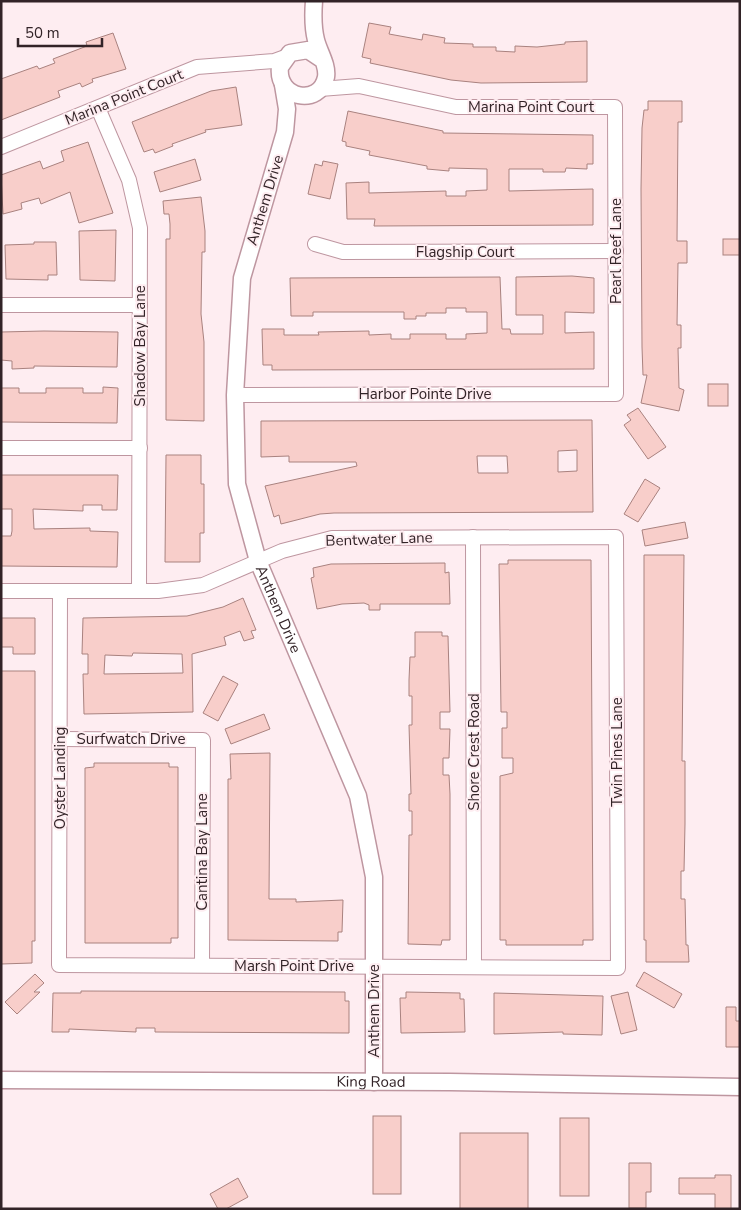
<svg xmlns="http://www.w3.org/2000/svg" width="741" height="1210" font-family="'Nunito Sans',sans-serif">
<rect width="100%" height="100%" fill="#feedf1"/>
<g fill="#f8ceca" stroke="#a9827f" fill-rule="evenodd">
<path d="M369 23 391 27 389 34 422 40 423 34 445 38 444 43 473 44V47H496V51L515 52V46L537 47 565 44V42L587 41V82L481 83 451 80 370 63 371 59 362 57Z"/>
<path d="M113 33 126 69 92 79 93 82 82 87 80 83 58 91 60 97 1 120V79L37 66 39 69 55 63 53 59 87 46 86 42Z"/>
<path d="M236 87 242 125 205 130 206 132 172 144 173 146 155 153 153 149 144 152 132 122 211 91Z"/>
<path d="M648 101H682V122H678L677 241H687V263H678L677 325H681V348H678L679 388 684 390 679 411 641 403 647 375H643L642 347 641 189 642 128 644 110H648Z"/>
<path d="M348 111 443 131V133L593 135V164H587V169L566 168 565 172H543V169H509V191L593 189V225L374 226 375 219H347L346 183 369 182V193L446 191V196H466V191L487 190V169L449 168V171L427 169V166L369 155 370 151 346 146V142L342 141Z"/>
<path d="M88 142 113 213 79 223 70 192 41 204 39 198 21 203 22 209 3 214 1 175 40 161 43 169 64 161 61 151Z"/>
<path d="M195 159 201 180 160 192 154 172Z"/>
<path d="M323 161 338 164 330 199 308 194 315 164 322 166Z"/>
<path d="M201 197 205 231V252H202L201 314 204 342V421L166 420V239H170V224L169 214H164L163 201Z"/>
<path d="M116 230 115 281 80 280 79 231Z"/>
<rect x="723" y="239" width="17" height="16"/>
<path d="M34 242H56L57 275H48V280L6 279 5 245 34 244Z"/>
<path d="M572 276 594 278V313L565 312V333L594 332V369L272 370V365H263L262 329H284V335H319L318 332 369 331V335L391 334V339H410V334H446V339H466V334L487 333V312H466V308H446V313H426V316H416V319H404V312H313V316H291L290 278 500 277 502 329H510L511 334H543V315H516V277Z"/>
<path d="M44 331 118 332 117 367 34 366V368L12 369V361L1 360V332Z"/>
<rect x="708" y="384" width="20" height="22"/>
<path d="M103 387 118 388 117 423 1 422V388H19V393H46V388H83V393H103Z"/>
<path d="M638 408 666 447 648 459 624 425 631 420 627 415Z"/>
<path d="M592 420 593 512 334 513 320 514 281 524 279 515 274 517 265 486 357 466 356 462H289V456L261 457V421ZM577 450V471L558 472V451ZM477 456H507L508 473H478Z"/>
<path d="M166 455H201V484H204V533H200V562H165Z"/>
<path d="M1 475H118L117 510H102V505H83V511L33 509 34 529 90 528V531L118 532 117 567 1 566V536H11L12 531V509H1Z"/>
<path d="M645 479 660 488 638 522 624 514Z"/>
<path d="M685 522 688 538 645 546 642 530Z"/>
<path d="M644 555H684L682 761H685V824L684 871H681V899H685L686 945H688L689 962H646V940H644Z"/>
<path d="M508 560H591L593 940H583V945H506V940H500V776L513 773V758H502V728H507V712H501L499 564H508Z"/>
<path d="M445 563V573L449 572 450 604H380V610H369V605L364 603 342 604 317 609 311 578 314 577 313 568 331 564Z"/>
<path d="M243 598 256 630 251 631 254 638 244 641 240 631 224 637 226 645 192 654 193 712 84 714 83 674H88V654H82L83 618 187 616 223 607ZM133 653 182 654 183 673 104 674 105 655 132 656Z"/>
<path d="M1 618H35V654H13V647H1Z"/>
<path d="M415 632H442V636H448L450 712H440V729H450L449 758H443V775H449L450 794V940H442L441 945 408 944 409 835H412V811H409V794H411L409 725H412V696H409V680L410 657H415Z"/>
<path d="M1 671H35V941H32V963L1 964Z"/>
<path d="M223 676 238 684 218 721 203 713Z"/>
<path d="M264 714 270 729 231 744 225 729Z"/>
<path d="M270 753 269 899H296V902L343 900 342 932H338V941L228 940V779H231L230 754Z"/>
<path d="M94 763H169V767H178V938H171V943H85V768L94 767Z"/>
<path d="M644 972 682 994 674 1008 636 986Z"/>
<path d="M35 974 44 983 34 992H40L17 1014 5 1002Z"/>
<path d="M81 991 345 992V1001H349V1033L155 1032V1028H136V1032L69 1029V1032H52L53 993H81Z"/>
<path d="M406 992 460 993V999H464L465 1032 401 1033 400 998H406Z"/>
<path d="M628 992 637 1030 621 1034 611 996Z"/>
<path d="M494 993 603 996 602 1035 563 1034V1032L494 1034Z"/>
<path d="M726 1007H736V1021H740V1047H726Z"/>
<rect x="373" y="1116" width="28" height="78"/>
<rect x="560" y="1118" width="29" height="78"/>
<rect x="460" y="1133" width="68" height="76"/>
<path d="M629 1163H651V1192H646V1208H629Z"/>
<path d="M715 1175H731V1209H715V1194H679V1178H715Z"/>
<path d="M238 1178 248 1197 226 1209H218L210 1194Z"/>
</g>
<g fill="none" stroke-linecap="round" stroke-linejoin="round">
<defs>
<g id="minor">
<path d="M98 108 129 180 140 228 139 591"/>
<path d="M1 147 197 67 274 61 285 57"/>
<path d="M315 244 343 252 616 251"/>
<path d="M1 305H140"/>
<path d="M235 395 616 394 615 107H456L359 86 320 89"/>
<path d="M1 448H140"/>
<path d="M473 537 474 967"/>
<path d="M1 591H158L203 585 282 551 332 538 616 537 618 968 59 965 60 591"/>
<path d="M60 739 203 740 202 965"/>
</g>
<g id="tertiary">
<path d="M314 1C313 14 313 28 316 40 319 52 328 65 326 77 320 107 276 99 280 67L290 53 308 50 323 60"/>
<path id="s1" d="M283 85 287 109 285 132 242 278 235 395 237 484 258 561 358 796 374 877V1082"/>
<path id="s2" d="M1 1080 450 1082 740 1087"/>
</g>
</defs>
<use href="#minor" stroke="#be96a0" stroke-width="16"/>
<use href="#tertiary" stroke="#be96a0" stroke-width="19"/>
<use href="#minor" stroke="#fff" stroke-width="14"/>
<use href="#tertiary" stroke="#fff" stroke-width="16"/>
</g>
<g text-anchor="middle" stroke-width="4" stroke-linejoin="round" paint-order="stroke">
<g font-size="15" fill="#322327" stroke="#feedf1">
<text transform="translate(124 97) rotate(-22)" y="5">Marina Point Court</text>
<text x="531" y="112">Marina Point Court</text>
<text transform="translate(265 200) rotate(-73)" y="5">Anthem Drive</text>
<text transform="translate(616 251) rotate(-90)" y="5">Pearl Reef Lane</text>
<text x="465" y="257">Flagship Court</text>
<text transform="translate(140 346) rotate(-90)" y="5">Shadow Bay Lane</text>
<text x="425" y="399">Harbor Pointe Drive</text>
<text transform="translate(379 539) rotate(-2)" y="5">Bentwater Lane</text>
<text dy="5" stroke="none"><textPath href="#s1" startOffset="538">Anthem Drive</textPath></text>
<text x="131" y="744">Surfwatch Drive</text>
<text transform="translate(474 752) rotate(-90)" y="5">Shore Crest Road</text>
<text transform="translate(617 752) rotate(-90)" y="5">Twin Pines Lane</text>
<text transform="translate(60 778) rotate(-90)" y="5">Oyster Landing</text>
<text transform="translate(202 852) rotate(-90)" y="5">Cantina Bay Lane</text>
<text x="294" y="971">Marsh Point Drive</text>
<text transform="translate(374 1011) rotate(-90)" y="5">Anthem Drive</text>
<text dy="5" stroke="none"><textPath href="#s2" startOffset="370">King Road</textPath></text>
</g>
</g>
<rect width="741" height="1210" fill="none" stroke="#322327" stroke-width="5"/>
<path d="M18 38v8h84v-8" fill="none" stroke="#322327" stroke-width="2.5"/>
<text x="25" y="38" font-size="15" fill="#322327" stroke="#feedf1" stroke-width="4" paint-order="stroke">50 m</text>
</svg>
